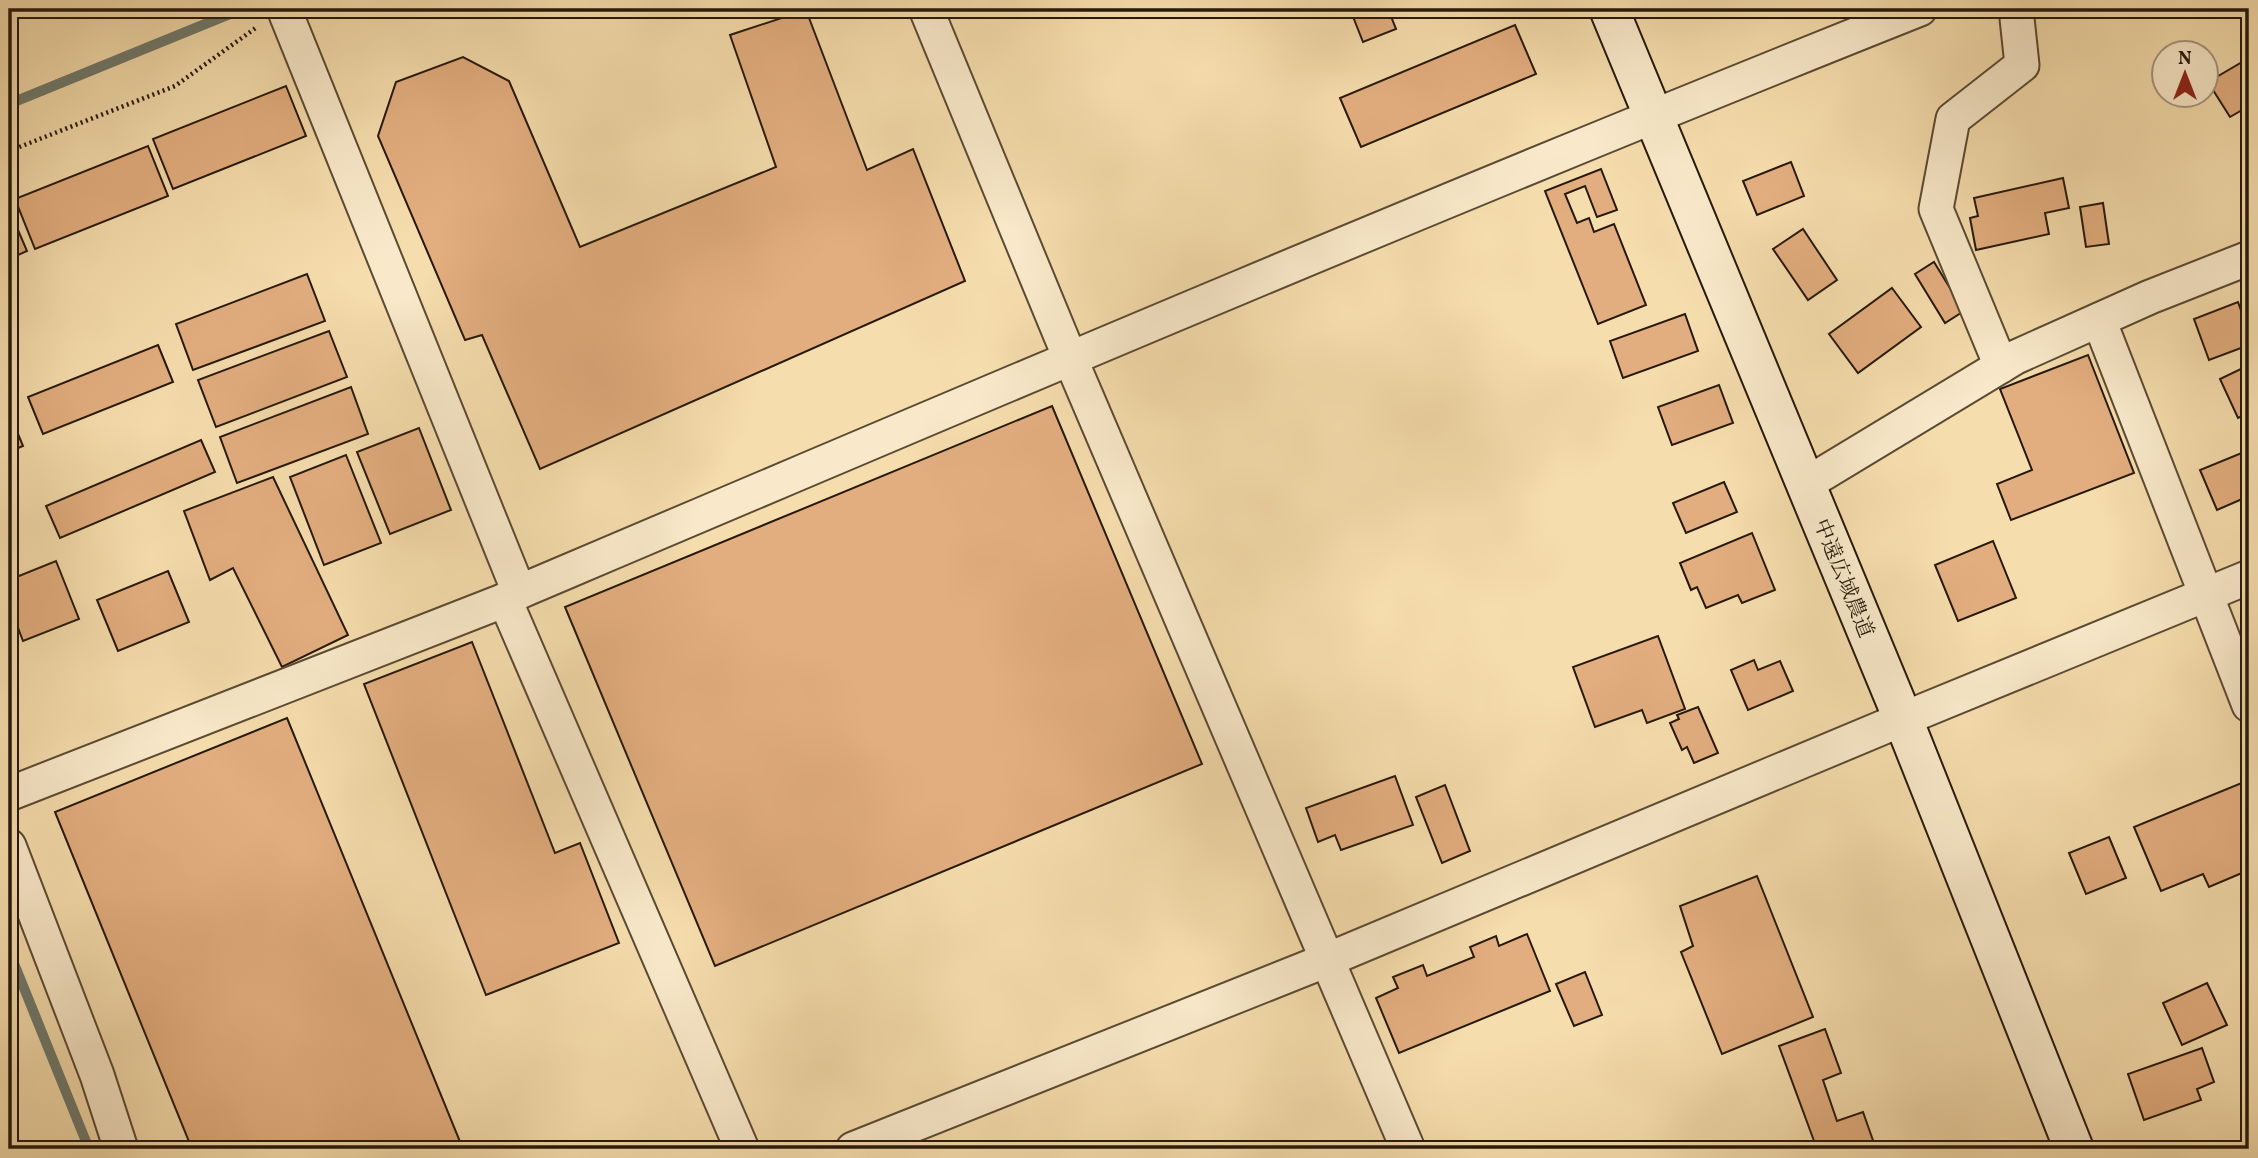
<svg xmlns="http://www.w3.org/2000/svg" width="2258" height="1158" font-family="Vollkorn,'Noto Serif JP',serif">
<rect width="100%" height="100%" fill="#f6ddad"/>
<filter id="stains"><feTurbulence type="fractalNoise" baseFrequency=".00286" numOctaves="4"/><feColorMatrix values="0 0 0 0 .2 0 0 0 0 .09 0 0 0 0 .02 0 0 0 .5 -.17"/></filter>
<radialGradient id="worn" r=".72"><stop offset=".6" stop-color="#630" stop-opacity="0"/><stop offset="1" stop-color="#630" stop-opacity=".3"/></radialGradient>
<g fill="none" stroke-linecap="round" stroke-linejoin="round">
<g stroke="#6e7a6e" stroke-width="10">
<path d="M9 104 242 9"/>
<path d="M9 951 89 1149"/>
</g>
</g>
<g fill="#e3ae7f" stroke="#26190a" stroke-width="2">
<path d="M1350 9H1388L1396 29 1363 42Z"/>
<path d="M1404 9H1429L1407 17Z"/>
<path d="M806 10 867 170 913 149 965 281 540 469 482 335 465 340 378 136 396 82 463 57 509 81 580 247 776 167 730 35Z"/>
<path d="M1515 25 1536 74 1361 147 1340 98Z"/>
<path d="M2249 58V106L2230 117 2208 82Z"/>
<path d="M286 86 306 136 173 189 153 139Z"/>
<path d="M148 146 168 196 35 249 15 199Z"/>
<path d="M1791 162 1804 196 1757 215 1743 181Z"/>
<path d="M1601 169 1617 210 1597 217 1585 186 1565 194 1577 223 1589 218 1594 232 1614 224 1646 305 1598 324 1545 191Z"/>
<path d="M2063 178 2069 208 2045 213 2049 234 1976 250 1970 218 1978 216 1974 198Z"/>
<path d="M2103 203 2109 244 2086 247 2080 207Z"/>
<path d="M9 209 27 251 9 259Z"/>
<path d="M1803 229 1837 280 1808 300 1773 249Z"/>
<path d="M1934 262 1964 311 1945 323 1915 274Z"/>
<path d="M307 274 325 321 193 370 176 324Z"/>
<path d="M1892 288 1921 327 1858 373 1829 334Z"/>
<path d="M2238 302 2249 333V345L2209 360 2194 319Z"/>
<path d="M1685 314 1698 351 1623 378 1610 341Z"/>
<path d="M329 331 347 377 216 427 198 380Z"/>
<path d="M158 345 173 382 43 434 28 397Z"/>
<path d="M2088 355 2134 473 2011 520 1997 484 2032 470 2000 389Z"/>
<path d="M2249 365V413L2238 418 2220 379Z"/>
<path d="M1719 385 1733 423 1672 445 1658 407Z"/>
<path d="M351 387 368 434 237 483 220 437Z"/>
<path d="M1052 406 1202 764 715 966 565 607Z"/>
<path d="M9 412 23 446 9 452Z"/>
<path d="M419 428 451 510 390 534 357 452Z"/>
<path d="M201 440 215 472 60 538 46 506Z"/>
<path d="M2249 450V496L2217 510 2200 470Z"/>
<path d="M346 455 381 543 324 565 290 477Z"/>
<path d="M273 477 348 635 282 667 233 568 210 580 184 511Z"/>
<path d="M1724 482 1737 512 1686 533 1673 503Z"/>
<path d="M1752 533 1775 590 1742 603 1738 595 1706 608 1697 587 1691 590 1680 563Z"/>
<path d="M1993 541 2016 598 1958 621 1935 565Z"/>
<path d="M56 561 79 619 23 641 9 604V580Z"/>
<path d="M168 571 189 622 118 651 97 600Z"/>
<path d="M1658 636 1685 709 1647 723 1642 710 1595 727 1573 667Z"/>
<path d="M472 642 555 853 580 843 619 943 486 995 364 684Z"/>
<path d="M1754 660 1758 670 1780 661 1793 691 1748 710 1731 670Z"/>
<path d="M1698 707 1718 753 1694 763 1687 747 1682 750 1670 723 1679 719 1677 715Z"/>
<path d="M287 718 463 1149H192L55 812Z"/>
<path d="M1395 776 1413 825 1341 850 1335 835 1318 842 1306 808Z"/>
<path d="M2249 780V870L2209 887 2203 874 2161 891 2134 827Z"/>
<path d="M1445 785 1470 851 1442 863 1416 797Z"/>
<path d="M2109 837 2126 878 2086 894 2069 853Z"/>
<path d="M1757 876 1813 1017 1722 1054 1681 952 1693 946 1680 906Z"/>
<path d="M1527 934 1550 991 1399 1053 1376 998 1398 988 1393 977 1423 965 1427 976 1474 957 1470 947 1496 936 1499 946Z"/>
<path d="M1585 972 1602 1015 1574 1026 1556 984Z"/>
<path d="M2207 983 2227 1025 2182 1045 2163 1003Z"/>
<path d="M1825 1029 1841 1073 1823 1080 1837 1121 1863 1112 1876 1149H1817L1779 1046Z"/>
<path d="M2202 1048 2214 1082 2197 1089 2201 1100 2144 1120 2128 1074Z"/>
</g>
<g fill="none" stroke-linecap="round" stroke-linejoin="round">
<defs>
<g id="street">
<path d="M926 9 1070 358 1408 1149"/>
<path d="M2099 320 2249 705"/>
<path d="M2001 366 1936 209 1953 119 2022 65 2016 9"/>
<path d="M1806 484 2016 357 2150 297 2249 258"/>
<path d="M519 592C985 394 1450 196 1920 9"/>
<path d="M505 600 742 1149"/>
<path d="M9 794 505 600 519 592 284 9"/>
<path d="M9 846 97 1075 121 1149"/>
<path d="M853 1149 1327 960 1903 719 2249 577"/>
</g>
<path id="secondary" d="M1609 9 1903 719 2074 1149"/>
</defs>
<use href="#street" stroke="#5a4a33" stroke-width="37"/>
<use href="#secondary" stroke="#26190a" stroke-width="42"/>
<path stroke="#26190a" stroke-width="4.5" stroke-dasharray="2 3.5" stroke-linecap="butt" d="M9 151 175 86 257 27"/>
<use href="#street" stroke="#f9e9ca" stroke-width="33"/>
<use href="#secondary" stroke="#f9e9ca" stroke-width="38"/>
</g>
<g text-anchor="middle" stroke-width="5" stroke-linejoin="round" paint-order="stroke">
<g font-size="21" fill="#26190a" stroke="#f9e9ca">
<text transform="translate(1844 578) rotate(68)" y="7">中遠広域農道</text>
</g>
</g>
<rect width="2258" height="1158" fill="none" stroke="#f6ddad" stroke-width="35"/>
<rect x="10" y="10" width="2237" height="1137" fill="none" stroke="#26190a" stroke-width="3.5"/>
<rect x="18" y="18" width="2223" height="1123" fill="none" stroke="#26190a" stroke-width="2"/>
<g transform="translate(2185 74)"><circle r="33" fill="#f9e9ca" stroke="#a5967d" stroke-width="2"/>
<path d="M0-5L12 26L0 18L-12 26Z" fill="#8f2418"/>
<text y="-10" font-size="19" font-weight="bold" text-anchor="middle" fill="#26190a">N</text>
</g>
<rect width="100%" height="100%" filter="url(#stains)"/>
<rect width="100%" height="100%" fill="url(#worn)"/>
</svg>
